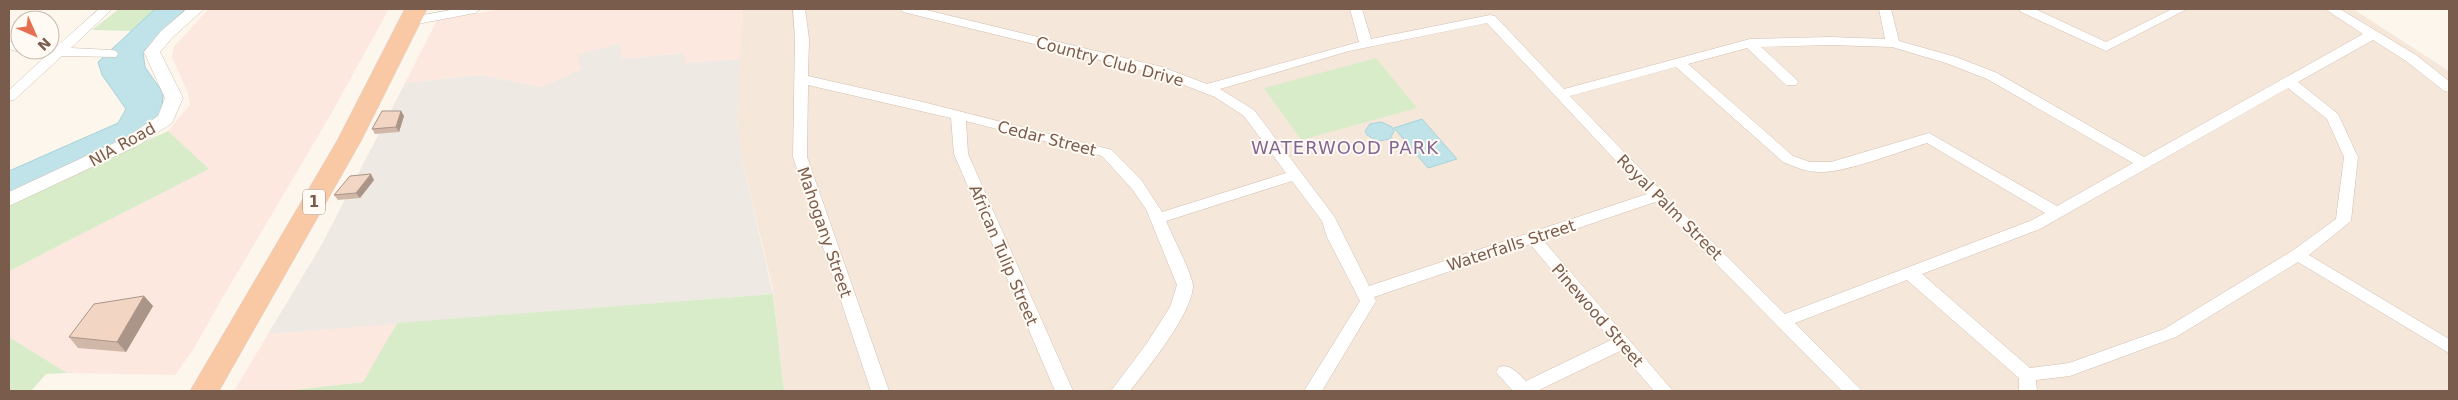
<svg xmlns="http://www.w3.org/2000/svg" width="2458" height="400" font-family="'DejaVu Sans',sans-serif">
<rect width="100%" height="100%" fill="#fdf6ec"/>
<path fill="#f5e8da" d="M742 9H2353L2449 71V391H784L773 290 742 159 737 121Z"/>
<g fill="#fde8e0">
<path d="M208 9H389L331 114 220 302 193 350 175 375 67 373 9 337V271L208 169 168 131 190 105 188 93 172 57 174 47Z"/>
<path d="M500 9H742L740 59 686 63 683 53 622 59 620 43 577 55 582 69 543 87 479 75 405 83 437 20Z"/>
<path d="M397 323 364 382 285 391H234L268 334Z"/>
</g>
<path fill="#efe9e4" d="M620 43 622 59 684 53 686 63 740 59 737 121 742 159 773 294 268 334 322 244 405 83 479 75 543 87 581 69 577 55Z"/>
<g fill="#d8ecc9">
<path d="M119 9H155L132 31 92 30Z"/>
<path d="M1376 58 1417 108 1301 140 1264 88Z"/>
<path d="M168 131 209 169 9 271V204Z"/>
<path d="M773 294 784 391H285L363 382 397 323Z"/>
<path d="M9 337 67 373 46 374 31 391H9Z"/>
</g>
<g fill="#bfe3e8" stroke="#a5d3da">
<path d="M155 9H185L143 52 145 67 163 93 162 113 149 126 120 144 9 193V171L118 123 126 109 102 75 98 62Z"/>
<path d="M1422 119 1457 159 1428 168 1394 128Z"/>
<path d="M1381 122 1392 127 1394 131 1390 139 1378 141 1367 135 1365 131 1370 124Z"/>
</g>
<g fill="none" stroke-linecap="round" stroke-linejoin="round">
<defs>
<g id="minor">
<path d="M99 9H112L71 48 111 50 116 51 118 54 116 57 62 56 14 100 9 101V90L47 55 27 54 9 49V41L20 45V50H50V47H56Z"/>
<path d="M456 9H481L475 13 412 25 406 21 412 17Z"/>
<path d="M793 9H805L809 39 808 76 923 102 1112 150 1142 181 1162 212 1286 173 1244 116 1215 97 1153 73 903 12 901 9H922L1162 67 1207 84 1359 42 1350 9H1362L1371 39 1490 15 1495 16 1564 89 1750 39 1830 37 1885 39 1879 9H1891L1899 41 1956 57 1997 73 2144 157 2363 34 2325 9H2340L2416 55 2449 81V92L2444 91 2406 61 2373 40 2298 82 2338 114 2358 157 2351 221 2309 255 2449 339V353L2298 262 2176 337 2070 376 2036 380 2037 391H2019V378L1907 280 1795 323 1862 391H1842L1655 202 1543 240 1673 391H1654L1620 351 1537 391H1513L1496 372 1499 367C1511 363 1518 374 1526 381L1611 340 1530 244 1374 297 1376 301 1322 391H1304L1360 301 1327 237 1322 221 1292 181 1166 221C1171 233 1193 276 1193 286 1192 314 1147 369 1130 391H1111L1147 343 1170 307 1177 285 1146 209 1132 189 1102 156 966 121 968 154 1073 391H1055L954 154 951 118 808 85 807 157 889 391H871L793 157 795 39ZM1487 23 1647 194 1369 286 1334 216 1254 110 1220 89 1349 51ZM1830 45 1892 47 1946 63 1987 79 2133 163 2057 206 1929 133 1831 162H1810L1793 156 1688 64 1747 48 1786 85H1796L1798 82 1796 79 1761 47ZM1676 67 1783 162C1795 167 1807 172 1820 172 1845 173 1901 151 1927 143L2045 213 2030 221 1785 314 1673 203 1570 96ZM2288 88 2327 119 2344 157 2336 219 2292 251 2164 329 2069 363 2030 368 1922 274 2040 229Z"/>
<path d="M2019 9H2035L2106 42 2172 9H2187L2106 51 2021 12Z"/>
</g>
<path id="tertiary" d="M187 9H204L173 37 160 52 183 98 172 123 139 145 9 206V192L127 137 158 116 165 98 144 52 161 31Z"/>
<path id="trunk" d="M405 9H427L361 141 219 391H190L337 141Z"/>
</defs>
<use href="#minor" stroke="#d1beb0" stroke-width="1"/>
<use href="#tertiary" stroke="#d1beb0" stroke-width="1"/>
<use href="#trunk" stroke="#dad1cd" stroke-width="1"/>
<use href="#minor" fill="#fff" fill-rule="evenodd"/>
<use href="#tertiary" fill="#fff" fill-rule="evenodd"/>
<use href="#trunk" fill="#f9c8a4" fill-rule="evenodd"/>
</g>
<g fill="#d1b7a8">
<path d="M401 111 404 116 399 132 375 134 372 129Z"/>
<path d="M374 180 360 198 338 200 334 195Z"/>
<path d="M144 296 153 306 126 352 78 348 69 337Z"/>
</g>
<g fill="#aa9588">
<path d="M401 111 404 116 399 132 396 127Z"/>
<path d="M371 174 374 180 360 198 356 193Z"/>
<path d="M144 296 153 306 126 352 117 342Z"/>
</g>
<g fill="#f3d5c3" stroke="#aa9588">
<path d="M382 111H401L396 127 372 129Z"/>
<path d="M371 174 356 193 334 195 350 176Z"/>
<path d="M144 296 117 342 69 337 94 304Z"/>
</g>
<g text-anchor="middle" stroke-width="4" stroke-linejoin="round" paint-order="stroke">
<rect fill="#fffaf3" stroke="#a28b7f" stroke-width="1" x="303" y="189.5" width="22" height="25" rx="4"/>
<g font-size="15" font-weight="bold" fill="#7a5c4d">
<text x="314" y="207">1</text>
</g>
<g font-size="16" fill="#7a5c4d" stroke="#fffaf3">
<text transform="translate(1110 61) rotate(15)" y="6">Country Club Drive</text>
<text transform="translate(1047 138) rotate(14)" y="6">Cedar Street</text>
<text transform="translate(122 144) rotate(-29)" y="6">NIA Road</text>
<text transform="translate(1670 207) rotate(45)" y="6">Royal Palm Street</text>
<text transform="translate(825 232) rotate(71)" y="6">Mahogany Street</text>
<text transform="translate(1511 245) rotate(-18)" y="6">Waterfalls Street</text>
<text transform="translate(1004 255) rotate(67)" y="6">African Tulip Street</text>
<text transform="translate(1598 315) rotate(49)" y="6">Pinewood Street</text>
</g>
<g font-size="18" letter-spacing="1" fill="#846695" stroke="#fffaf3">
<text x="1345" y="154">WATERWOOD PARK</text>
</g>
</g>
<rect width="2458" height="400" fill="none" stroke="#7a5c4d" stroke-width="20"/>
<g transform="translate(35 35) rotate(135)"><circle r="24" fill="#fffaf3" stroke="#cabbb1"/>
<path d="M0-4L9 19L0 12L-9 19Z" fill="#e76f51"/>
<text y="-8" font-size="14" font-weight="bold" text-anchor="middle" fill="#7a5c4d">N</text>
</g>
</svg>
